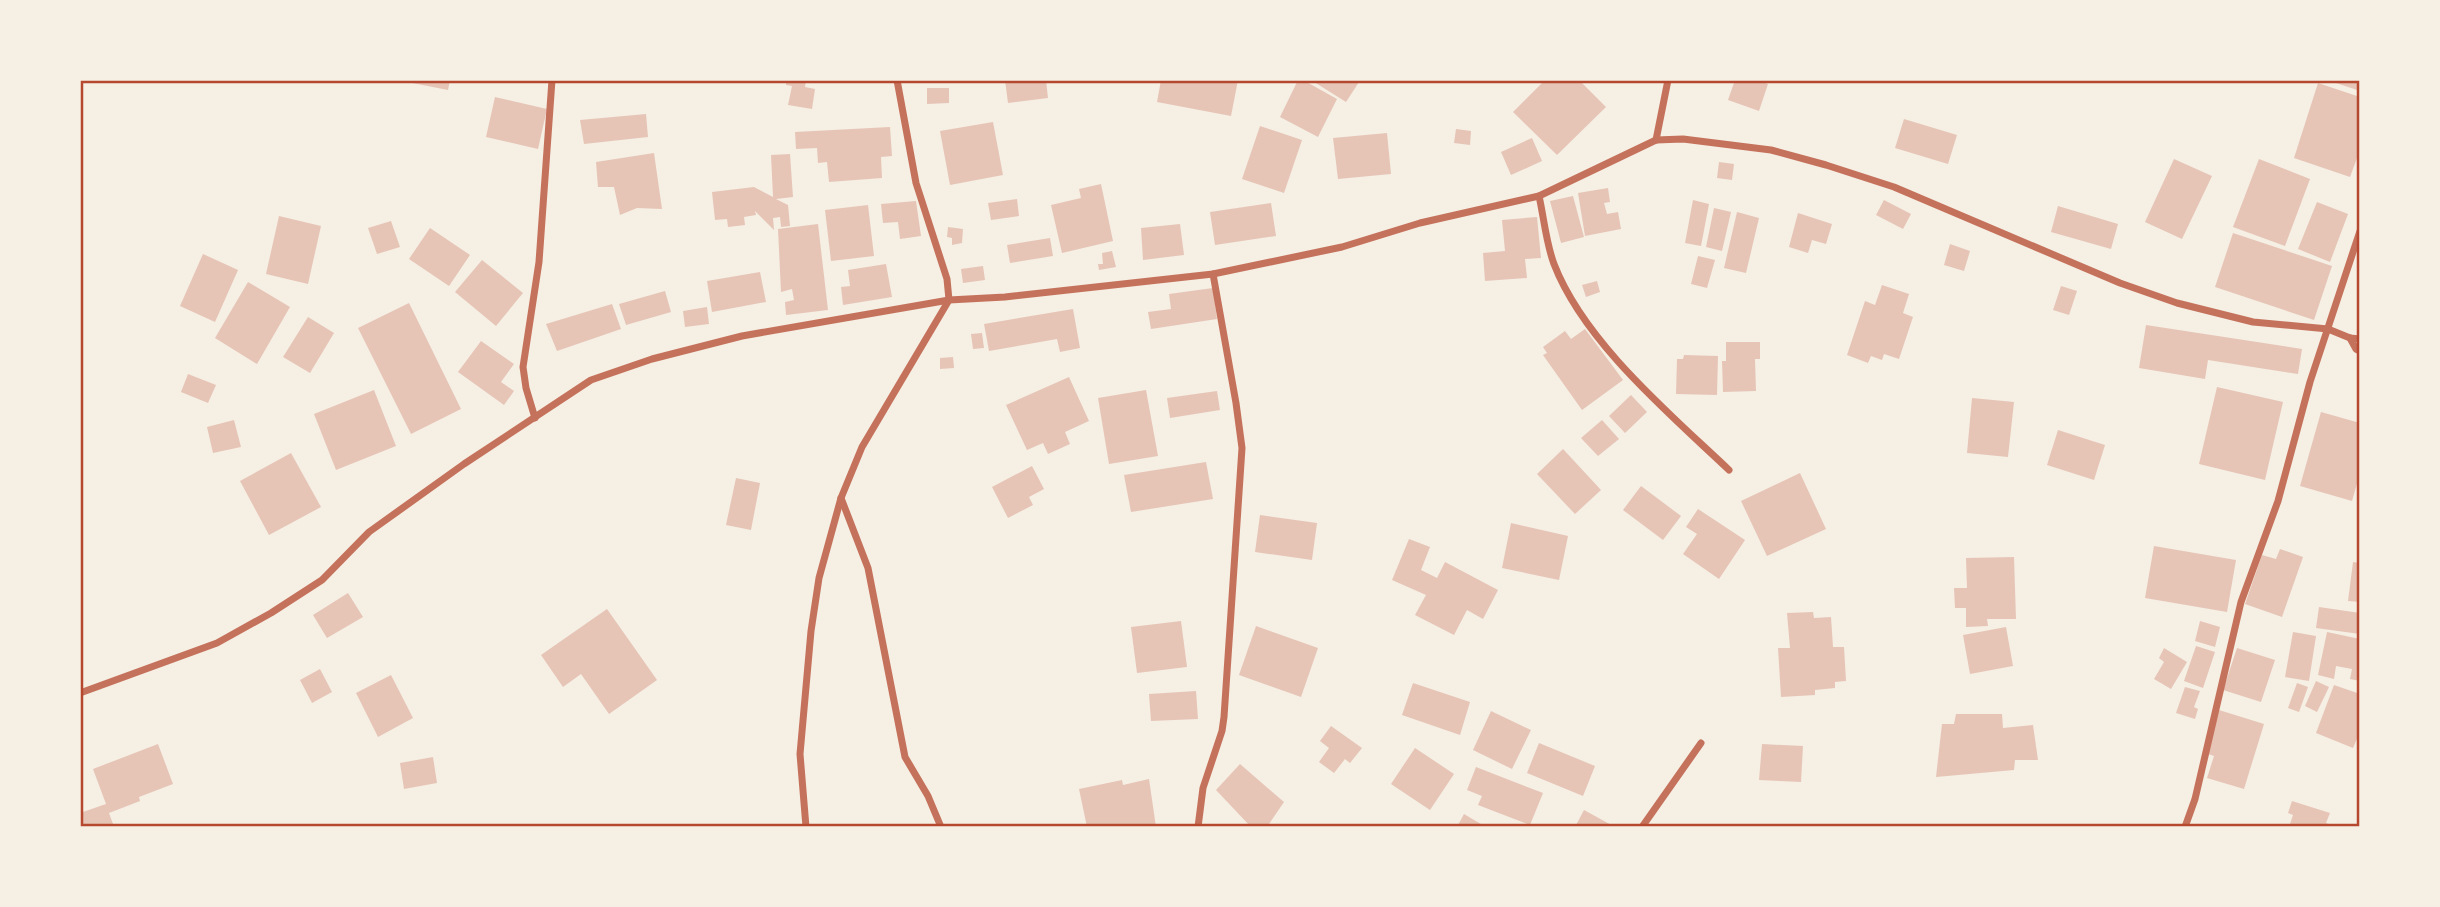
<svg xmlns="http://www.w3.org/2000/svg" width="2440" height="907" font-family="Manrope,sans-serif">
<rect width="100%" height="100%" fill="#f6efe4"/>
<g fill="#e6c5b7">
<path d="M397 80H450L448 90Z"/>
<path d="M786 80H806L805 87 815 89 812 109 788 105 792 86 786 85Z"/>
<path d="M1005 80H1046L1048 98 1008 103Z"/>
<path d="M1161 80H1238L1231 116 1157 102Z"/>
<path d="M1298 80H1303L1337 99 1318 137 1280 117Z"/>
<path d="M1311 80H1357L1359 82 1346 102Z"/>
<path d="M1545 80H1579L1606 107 1557 155 1513 112Z"/>
<path d="M1735 80H1759L1768 84 1759 111 1728 100Z"/>
<path d="M2330 80H2360V91L2330 81Z"/>
<path d="M2318 83 2360 97V150L2350 177 2294 158Z"/>
<path d="M927 88H949V103L927 104Z"/>
<path d="M495 97 547 109 538 149 486 137Z"/>
<path d="M646 114 648 137 584 144 580 120Z"/>
<path d="M1904 119 1957 135 1948 164 1895 148Z"/>
<path d="M993 122 1003 175 950 185 940 131Z"/>
<path d="M1260 126 1302 140 1284 193 1242 179Z"/>
<path d="M890 127 892 156 881 157 882 178 829 182 827 162 818 163 817 148 796 149 795 132Z"/>
<path d="M1456 129 1471 131 1470 145 1454 143Z"/>
<path d="M1387 133 1391 174 1338 179 1333 138Z"/>
<path d="M1532 138 1542 161 1511 175 1501 152Z"/>
<path d="M654 153 662 209 637 208 620 215 614 187H598L596 162Z"/>
<path d="M790 154 793 197 776 199 788 205 790 226 781 227 780 217 773 218 774 230 755 211 756 215 744 217 745 225 728 227 727 219 715 220 712 192 754 187 773 197 771 155Z"/>
<path d="M2174 159 2212 176 2182 239 2145 222Z"/>
<path d="M2259 159 2310 179 2285 246 2233 227Z"/>
<path d="M1719 162 1734 164 1732 180 1717 178Z"/>
<path d="M1101 184 1113 241 1062 253 1051 205 1081 198 1079 189Z"/>
<path d="M1608 188 1610 202 1604 203 1607 214 1618 212 1621 229 1585 236 1578 193Z"/>
<path d="M1573 196 1584 237 1561 243 1550 201Z"/>
<path d="M1017 199 1019 216 991 220 988 203Z"/>
<path d="M1693 200 1709 204 1701 246 1685 243Z"/>
<path d="M1884 200 1911 214 1903 229 1876 215Z"/>
<path d="M916 201 921 236 900 239 898 222 883 223 881 204Z"/>
<path d="M2317 202 2348 214 2330 262 2298 249Z"/>
<path d="M1271 203 1276 236 1215 245 1210 212Z"/>
<path d="M868 205 874 256 831 261 825 210Z"/>
<path d="M2058 206 2118 224 2111 249 2051 232Z"/>
<path d="M1714 208 1731 212 1722 251 1706 247Z"/>
<path d="M1737 212 1759 218 1746 273 1724 268Z"/>
<path d="M1798 213 1832 224 1826 244 1812 240 1808 253 1789 247Z"/>
<path d="M279 216 321 226 308 284 266 274Z"/>
<path d="M1537 217 1541 258 1525 259 1527 278 1485 281 1483 253 1505 251 1502 220Z"/>
<path d="M391 221 400 247 377 254 368 228Z"/>
<path d="M818 224 828 310 786 315 785 302 794 300 792 289 781 292 778 229Z"/>
<path d="M1180 224 1184 255 1143 260 1141 228Z"/>
<path d="M948 227 963 229 962 243 952 245V238L947 237Z"/>
<path d="M430 228 470 255 449 286 409 259Z"/>
<path d="M2233 233 2332 266 2314 320 2215 287Z"/>
<path d="M1050 238 1053 256 1010 263 1007 245Z"/>
<path d="M1950 244 1970 251 1964 271 1944 265Z"/>
<path d="M1112 251 1116 267 1099 270 1098 264H1103L1102 253Z"/>
<path d="M203 254 238 270 215 322 180 306Z"/>
<path d="M1698 256 1715 260 1707 288 1691 284Z"/>
<path d="M482 260 523 293 496 326 455 292Z"/>
<path d="M886 264 892 297 843 305 841 287 850 286 848 270Z"/>
<path d="M983 266 985 280 963 283 961 269Z"/>
<path d="M760 272 766 302 712 312 707 281Z"/>
<path d="M1597 281 1600 292 1586 297 1582 285Z"/>
<path d="M248 282 290 307 257 364 215 338Z"/>
<path d="M1882 285 1909 294 1903 313 1913 317 1899 359 1884 354 1882 360 1871 356 1868 363 1847 355 1865 301 1875 305Z"/>
<path d="M2061 286 2077 291 2069 315 2053 310Z"/>
<path d="M1213 288 1217 319 1151 329 1148 312 1171 309 1169 294Z"/>
<path d="M665 291 671 312 626 325 619 304Z"/>
<path d="M409 303 461 409 411 434 358 328Z"/>
<path d="M612 304 621 329 557 351 546 324Z"/>
<path d="M707 307 709 324 685 327 683 311Z"/>
<path d="M1073 309 1080 348 1060 352 1057 339 989 351 984 324Z"/>
<path d="M308 317 334 333 310 373 283 357Z"/>
<path d="M2146 325 2302 349 2298 374 2208 360 2205 379 2139 368Z"/>
<path d="M1585 329 1623 380 1582 410 1543 355 1547 353 1543 347 1565 331 1571 339Z"/>
<path d="M982 333 984 348 973 349 971 334Z"/>
<path d="M481 341 514 364 501 382 514 391 504 405 458 372Z"/>
<path d="M1726 342H1760V359H1755L1756 391 1723 392 1722 361H1726Z"/>
<path d="M1684 355 1718 356 1717 395 1676 394 1677 359H1683Z"/>
<path d="M953 357 954 368 940 369V358Z"/>
<path d="M188 374 216 385 208 403 181 392Z"/>
<path d="M1069 377 1089 421 1065 432 1070 444 1048 454 1043 443 1027 450 1006 405Z"/>
<path d="M2217 387 2283 402 2265 480 2199 464Z"/>
<path d="M374 390 396 446 336 470 314 414Z"/>
<path d="M1146 390 1158 456 1109 464 1098 398Z"/>
<path d="M1217 391 1220 410 1170 418 1167 398Z"/>
<path d="M1631 395 1647 412 1625 433 1609 416Z"/>
<path d="M1972 398 2014 402 2008 457 1967 453Z"/>
<path d="M2321 412 2360 423V473L2352 501 2300 486Z"/>
<path d="M234 420 241 447 213 453 207 427Z"/>
<path d="M1602 420 1619 439 1598 456 1581 438Z"/>
<path d="M2058 430 2105 445 2094 480 2047 465Z"/>
<path d="M1563 449 1601 490 1575 514 1537 474Z"/>
<path d="M291 453 321 507 269 535 240 481Z"/>
<path d="M1206 462 1213 499 1131 512 1124 475Z"/>
<path d="M1032 466 1044 489 1029 497 1033 505 1008 518 992 487Z"/>
<path d="M1800 473 1826 529 1767 556 1741 501Z"/>
<path d="M736 478 760 483 751 530 726 525Z"/>
<path d="M1641 486 1681 516 1663 540 1623 510Z"/>
<path d="M1698 509 1745 540 1719 579 1683 554 1697 534 1686 527Z"/>
<path d="M1260 515 1317 523 1312 560 1255 552Z"/>
<path d="M1511 523 1568 536 1559 580 1502 568Z"/>
<path d="M1409 539 1430 547 1421 570 1437 578 1445 562 1498 590 1483 619 1467 610 1454 635 1415 615 1426 595 1392 580Z"/>
<path d="M2154 546 2236 560 2227 612 2145 598Z"/>
<path d="M2280 549 2303 557 2282 617 2245 604 2262 555 2276 559Z"/>
<path d="M2014 557 2016 619H1987L1988 626 1966 627V608H1955L1954 588H1967L1966 558Z"/>
<path d="M2353 562 2360 563V602L2348 601Z"/>
<path d="M348 593 363 617 327 638 313 615Z"/>
<path d="M2319 607 2360 613V634L2316 628Z"/>
<path d="M607 609 657 680 609 714 581 674 563 687 541 655Z"/>
<path d="M1813 612 1814 618 1831 617 1833 647H1844L1846 681 1835 682V688L1815 690V695L1781 697 1778 648H1790L1787 613Z"/>
<path d="M1181 621 1187 667 1137 673 1131 627Z"/>
<path d="M2200 621 2220 627 2215 647 2195 641Z"/>
<path d="M1256 626 1318 648 1301 697 1239 675Z"/>
<path d="M2006 627 2013 666 1970 674 1963 635Z"/>
<path d="M2293 632 2316 636 2309 681 2285 677Z"/>
<path d="M2327 632 2360 639V681L2350 679 2352 669 2336 666 2334 679 2318 675Z"/>
<path d="M2196 646 2215 652 2203 688 2184 681Z"/>
<path d="M2164 648 2187 662 2171 689 2154 679 2164 662 2159 658Z"/>
<path d="M2237 648 2275 660 2261 702 2223 690Z"/>
<path d="M320 669 332 692 312 703 300 680Z"/>
<path d="M391 675 413 718 378 737 356 693Z"/>
<path d="M2316 681 2329 687 2317 712 2305 706Z"/>
<path d="M1413 683 1470 702 1460 735 1402 715Z"/>
<path d="M2297 683 2308 687 2299 712 2288 708Z"/>
<path d="M2334 685 2360 694V732L2353 748 2316 733Z"/>
<path d="M2185 687 2200 691 2194 707 2198 709 2195 719 2176 713Z"/>
<path d="M1196 691 1198 719 1151 721 1149 694Z"/>
<path d="M2219 710 2264 724 2244 789 2207 778 2214 756 2205 753Z"/>
<path d="M1491 711 1531 730 1512 769 1473 750Z"/>
<path d="M1956 714H2002L2003 728 2033 725 2038 760H2015L2014 770 1936 777 1942 724H1954Z"/>
<path d="M1331 726 1362 748 1350 763 1345 759 1334 773 1319 762 1329 748 1320 741Z"/>
<path d="M1539 743 1595 766 1583 796 1527 773Z"/>
<path d="M158 744 173 784 139 797 140 801 109 813 113 824 107 827H82L80 813 106 804 93 769Z"/>
<path d="M1762 744 1803 746 1801 782 1759 780Z"/>
<path d="M1415 748 1454 774 1430 810 1391 784Z"/>
<path d="M433 757 437 783 404 789 400 763Z"/>
<path d="M1240 764 1284 802 1267 827H1251L1216 790Z"/>
<path d="M1476 767 1543 793 1530 825 1478 805 1482 796 1467 790Z"/>
<path d="M1149 779 1156 827H1087L1079 789 1122 780 1123 785Z"/>
<path d="M2292 801 2330 813 2326 823 2335 827H2289L2293 815 2288 813Z"/>
<path d="M1584 810 1615 827H1575Z"/>
<path d="M1464 814 1486 827H1457Z"/>
</g>
<g fill="none" stroke-linecap="round" stroke-linejoin="round">
<g stroke="#c5725c" stroke-width="7">
<path d="M1656 140 1668 80"/>
<path d="M1539 196C1544 218 1546 243 1554 264 1584 342 1670 414 1729 470"/>
<path d="M2350 338 2356 349 2360 351"/>
<path d="M535 418 526 388 523 367 539 262 552 80"/>
<path d="M841 498 868 568 905 757 928 796 941 827"/>
<path d="M80 693 217 643 271 613 322 580 369 532 464 464 591 380 652 359 742 336 949 300 1005 297 1213 274 1342 247 1420 223 1539 196 1656 140 1683 139 1771 150 1826 165 1894 187 2120 283 2177 303 2253 322 2328 329 2350 338 2360 339"/>
<path d="M806 827 800 754 811 631 819 578 841 498 862 447 949 300 947 279 916 183 897 80"/>
<path d="M1198 827 1203 788 1222 731 1224 717 1242 448 1236 403 1213 274"/>
<path d="M1642 827 1701 743"/>
<path d="M2185 827 2195 799 2241 602 2278 501 2310 382 2360 231"/>
</g>
</g>
<rect width="2440" height="907" fill="none" stroke="#f6efe4" stroke-width="164"/>
<rect x="82" y="82" width="2276" height="743" fill="none" stroke="#b5482f" stroke-width="2.5"/>
</svg>
